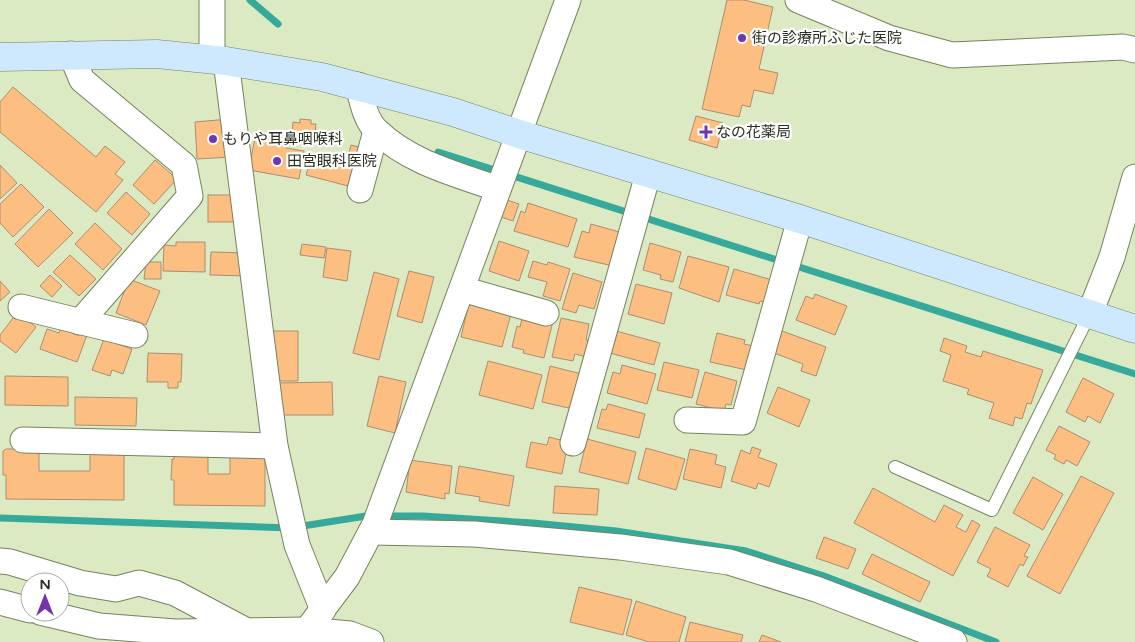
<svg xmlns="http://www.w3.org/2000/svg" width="1135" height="642" font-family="'Varela Round','Noto Sans JP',sans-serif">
<rect width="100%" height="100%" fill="#dbeac2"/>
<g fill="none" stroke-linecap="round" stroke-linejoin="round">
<g stroke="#36aa9a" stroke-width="7">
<path d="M250 0 278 24"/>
<path d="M438 152 1135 374"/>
<path d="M0 518 290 528 366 516H423L533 523 616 531 746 551 824 576 996 642"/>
</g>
</g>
<g fill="#fdbe82" stroke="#ac8d71">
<path d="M727 0H744L773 7 759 69 778 73 773 94 754 90 750 107 742 105 739 117 702 109Z"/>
<path d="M13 87 96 157 105 146 125 162 115 174 123 180 96 212 0 132V102Z"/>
<path d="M696 116 723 123 717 148 689 140Z"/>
<path d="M229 119 231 157 197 159 195 122Z"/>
<path d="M300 119 311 120V124H316L314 145 291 143 293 122 300 123Z"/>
<path d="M256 131 270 134 269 139 287 142 286 148 304 151 299 179 249 170Z"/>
<path d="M351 145 363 148 352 187 306 175 312 155 346 164Z"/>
<path d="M155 160 177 179 154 204 133 185Z"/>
<path d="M0 165 17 183 0 199Z"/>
<path d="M21 184 44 207 13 237 0 223V204Z"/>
<path d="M126 192 150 214 132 235 107 213Z"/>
<rect x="208" y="195" width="31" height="27"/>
<path d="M504 199 519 204 513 221 498 216Z"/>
<path d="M528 203 577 219 568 247 514 231 521 211 525 213Z"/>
<path d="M49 209 73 233 38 267 15 244Z"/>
<path d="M95 223 122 249 103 270 75 244Z"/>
<path d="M591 224 623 233 613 266 574 257 582 231 589 233Z"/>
<path d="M499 241 529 251 519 281 489 271Z"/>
<path d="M176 242H205V272L163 271 164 245 176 246Z"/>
<path d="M650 243 681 252 673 282 660 279 661 275 643 270Z"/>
<path d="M302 244 326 247 324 258 300 255Z"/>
<path d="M327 248 351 251 347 281 323 277Z"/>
<path d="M211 252 249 253 248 276 210 275Z"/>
<path d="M70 255 96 279 79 296 53 272Z"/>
<path d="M688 256 729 267 719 302 679 288Z"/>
<path d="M533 261 547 265 548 262 570 269 560 301 543 296 547 282 528 277Z"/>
<path d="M146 262H161V279H144Z"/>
<path d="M734 269 772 280 766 303 760 301 759 304 726 295Z"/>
<path d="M409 271 434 277 422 323 397 316Z"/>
<path d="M374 272 399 279 379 360 353 353Z"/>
<path d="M573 273 602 282 594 309 579 305 576 313 562 309Z"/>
<path d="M50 275 62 286 52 297 40 286Z"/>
<path d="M129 279 160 291 146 325 116 313Z"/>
<path d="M0 281 10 292 0 301Z"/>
<path d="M636 284 672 293 664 324 628 314Z"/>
<path d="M815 294 847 306 835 335 796 320 806 296 813 299Z"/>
<path d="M469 303 511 314 502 347 461 337Z"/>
<path d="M17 313 36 327 16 353 0 341V335Z"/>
<path d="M523 314 553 321 544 358 523 353 524 350 512 347 517 326 520 327Z"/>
<path d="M561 318 589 324 586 340 591 341 587 357 575 354 573 361 552 357Z"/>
<path d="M61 326 87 335 77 362 40 349 47 329 59 333Z"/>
<path d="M272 331H298V381H273Z"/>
<path d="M616 331 660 343 654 365 610 353Z"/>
<path d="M782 331 826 347 816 376 801 371 803 364 774 353Z"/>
<path d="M717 333 745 340 744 344 753 346 747 370 710 362Z"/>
<path d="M944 338 967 346 965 352 981 357 983 351 1043 370 1031 404 1027 403 1022 419 1015 417 1013 426 989 418 994 403 967 394 969 389 943 381 951 355 940 351Z"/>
<path d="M104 339 132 349 123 374 112 370 110 376 92 370Z"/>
<path d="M148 353 182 354 181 382H178V388H168V382H147Z"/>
<path d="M488 361 542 375 533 409 479 395Z"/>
<path d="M664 362 699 370 692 398 657 390Z"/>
<path d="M622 365 656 374 647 404 607 393 613 372 620 374Z"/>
<path d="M550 366 582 374 573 409 542 402Z"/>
<path d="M705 372 737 381 731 405 726 404 724 411 696 404Z"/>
<path d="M5 376 68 377V406L5 405Z"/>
<path d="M379 376 406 382 395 433 367 426Z"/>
<path d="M1083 378 1114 394 1100 423 1088 416 1085 422 1066 412Z"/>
<path d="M332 382 333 415H280L279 383Z"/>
<path d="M778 387 810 400 799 427 767 413Z"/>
<path d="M75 397 137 398 136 426 75 425Z"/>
<path d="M608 404 645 414 639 438 597 428 602 409 606 410Z"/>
<path d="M1059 426 1090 442 1077 466 1066 460 1064 464 1054 459 1056 455 1046 450Z"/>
<path d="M549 437 568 442 562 474 526 467 531 442 547 445Z"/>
<path d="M587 439 636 452 628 484 579 472Z"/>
<path d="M752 447 761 450 758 457 777 464 769 487 758 483 756 489 731 481 741 450 750 454Z"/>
<path d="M646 448 685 459 676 490 638 479Z"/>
<path d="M6 449H39V471H90V450H124V500L6 499V475H3V451Z"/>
<path d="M690 449 717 455 715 464 726 467 721 488 683 479Z"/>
<path d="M174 455H208V474H230V455H265V506L174 505V480H171L172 459H174Z"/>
<path d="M410 460 452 466 449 494 445 493V499L406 492Z"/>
<path d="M459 466 514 476 509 506 479 501 480 497 455 493Z"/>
<path d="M1081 476 1114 493 1060 594 1027 576Z"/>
<path d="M1033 477 1063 494 1043 530 1013 513Z"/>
<path d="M555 486 599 489 597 515 553 513Z"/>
<path d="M873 488 935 522 944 505 963 515 956 527 966 532 972 520 980 525 953 576 854 523Z"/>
<path d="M995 527 1030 545 1024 556 1028 557 1023 566 1020 564 1008 587 987 576 991 569 977 562Z"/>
<path d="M824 537 856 549 848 569 816 558Z"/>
<path d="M872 554 930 582 920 602 862 574Z"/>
<path d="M579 587 632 600 623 635 570 622Z"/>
<path d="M636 601 686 617 679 642H649L626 635Z"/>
<path d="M690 622 743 635 741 642H685Z"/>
<path d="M762 635 781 642H759Z"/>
</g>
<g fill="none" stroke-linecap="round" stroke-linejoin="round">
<defs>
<path id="lane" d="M895 467 992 510 1090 313"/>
<g id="street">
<path d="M212 0V59"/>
<path d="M798 0 889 38 952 55 1123 47 1135 50"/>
<path d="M71 54 82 80 184 165 190 196 80 322"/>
<path d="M226 61 275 446 297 545 323 610"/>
<path d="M358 85C362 100 365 120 377 131 410 163 457 174 498 189"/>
<path d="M360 190 376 131"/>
<path d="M462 289 546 313"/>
<path d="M21 307 135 335"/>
<path d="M1090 313 1112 257 1135 177"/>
<path d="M687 420 743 422 800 219"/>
<path d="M23 440 275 446"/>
<path d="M573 443 648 174"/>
<path d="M371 532 474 534 620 547 729 562 816 589 954 642"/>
<path d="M0 561 10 562 80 583 116 589 139 583 175 593 243 629"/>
<path d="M0 602 30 610"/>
<path d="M40 612 99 626 175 632 307 630 350 634 371 642"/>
<path d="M307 630 347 577 375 524 568 0"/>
</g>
<path id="secondary" d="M0 57 157 54 226 61 322 77 453 112 519 134 800 219 1135 329"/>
</defs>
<use href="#lane" stroke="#76835f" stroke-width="14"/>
<use href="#street" stroke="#76835f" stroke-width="27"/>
<use href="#secondary" stroke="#76835f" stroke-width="29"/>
<use href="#lane" stroke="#fff" stroke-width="12"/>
<use href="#street" stroke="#fff" stroke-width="25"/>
<use href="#secondary" stroke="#cee9fe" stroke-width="28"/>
</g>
<g fill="#7335aa" stroke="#fff" stroke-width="2">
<circle cx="742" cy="38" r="5"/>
<path d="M703.5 124.5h5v5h5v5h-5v5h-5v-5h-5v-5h5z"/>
<circle cx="213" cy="139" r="5"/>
<circle cx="277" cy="161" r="5"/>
</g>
<g text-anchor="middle" stroke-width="4.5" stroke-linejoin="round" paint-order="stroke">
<g font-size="15" fill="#292f20" stroke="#fff" text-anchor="start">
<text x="752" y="43">街の診療所ふじた医院</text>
<text x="716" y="137">なの花薬局</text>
<text x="223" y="144">もりや耳鼻咽喉科</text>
<text x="287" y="166">田宮眼科医院</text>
</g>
</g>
<g transform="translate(45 597)"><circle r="24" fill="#ffffff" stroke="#a9aca6"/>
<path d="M0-4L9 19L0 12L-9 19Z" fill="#7335aa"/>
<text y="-8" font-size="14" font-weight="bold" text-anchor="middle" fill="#292f20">N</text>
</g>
</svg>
